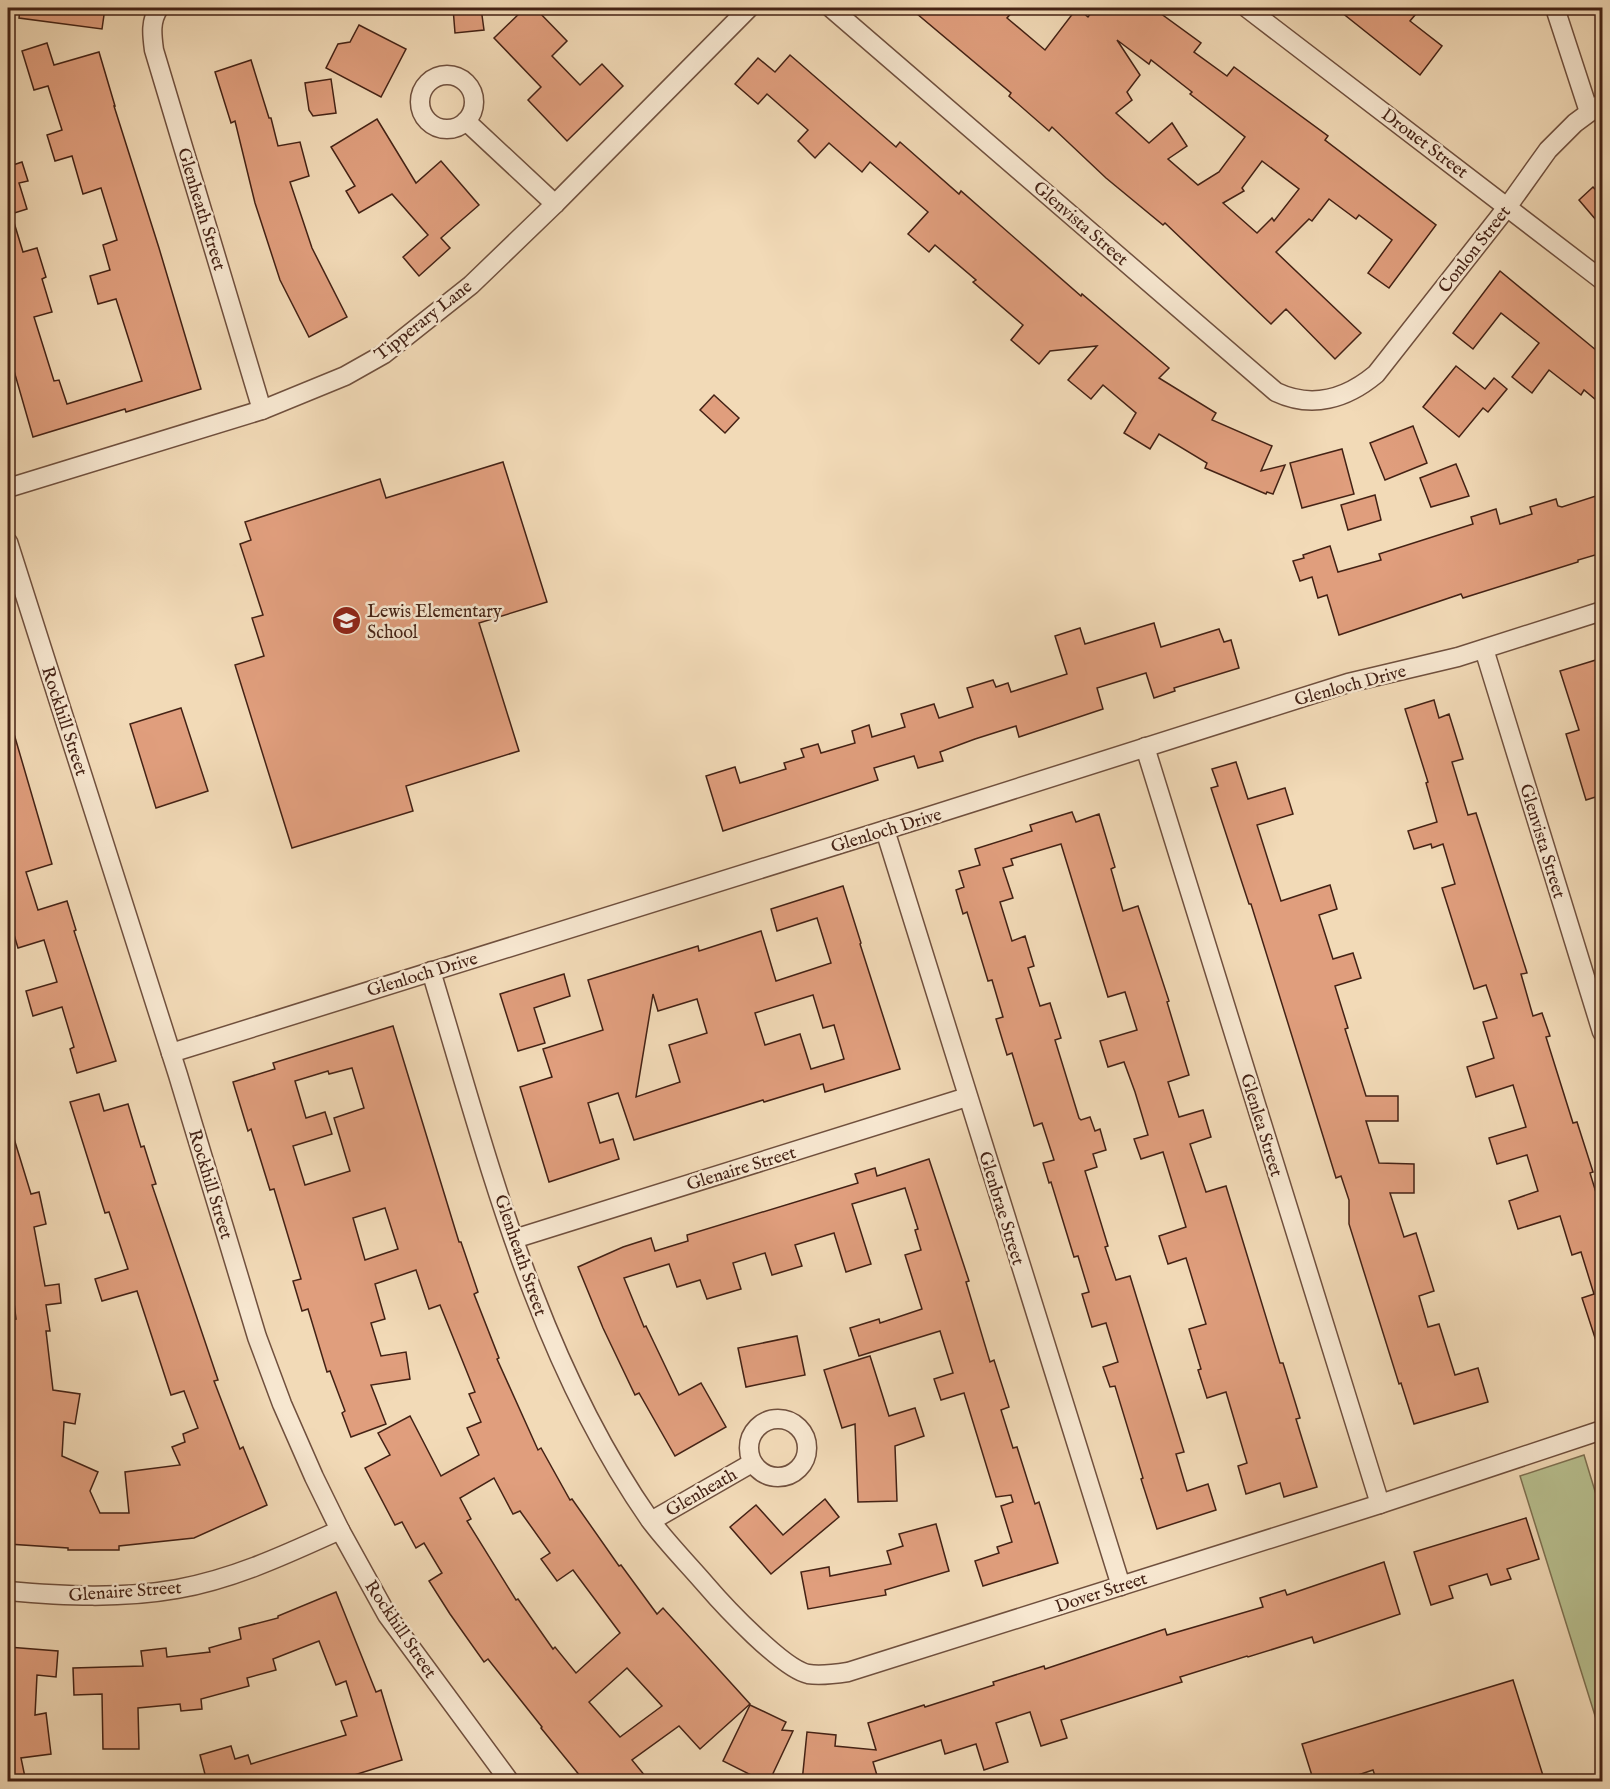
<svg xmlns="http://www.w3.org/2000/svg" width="1610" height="1789" font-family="'IM FELL English',serif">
<rect width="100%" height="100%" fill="#f2dab7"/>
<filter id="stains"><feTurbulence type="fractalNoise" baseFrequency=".00333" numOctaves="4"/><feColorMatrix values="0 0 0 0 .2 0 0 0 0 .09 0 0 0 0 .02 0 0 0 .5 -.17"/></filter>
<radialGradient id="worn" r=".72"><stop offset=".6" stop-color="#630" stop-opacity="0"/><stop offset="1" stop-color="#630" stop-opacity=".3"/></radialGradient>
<path fill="#b8c090" stroke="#7e7152" stroke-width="1.5" d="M1584 1455 1602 1514V1738L1520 1476Z"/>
<g fill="#e09e7d" stroke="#442215" stroke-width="1.5" fill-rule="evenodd">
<path d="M20 8H105L102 29 19 18Z"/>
<path d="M453 8H481L484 30 455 33Z"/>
<path d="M525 8H535L567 41 552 56 580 85 602 64 623 86 567 141 528 100 541 87 494 38Z"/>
<path d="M910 8H1016L1007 18 1045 50 1077 8 1088 17 1095 8H1153L1201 43 1194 52 1227 76 1234 67 1328 136 1325 140 1436 225 1389 288 1368 273 1392 240 1359 215 1356 219 1329 199 1312 221 1309 219 1276 252 1361 333 1335 359 1286 309 1271 324 1165 223 1163 225 1106 178 1052 127 1049 131 1009 96 1011 93ZM1117 40 1149 64 1151 60 1192 92 1190 94 1245 137 1219 172 1198 185 1168 159 1187 146 1172 123 1149 143 1116 113 1132 100 1127 92 1140 75ZM1262 161 1299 189 1274 221 1272 218 1257 233 1223 203 1244 191 1242 188Z"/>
<path d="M1336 8H1421L1410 21 1442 46 1420 75Z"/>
<path d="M359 25 406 49 381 97 326 68 338 44 350 42Z"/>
<path d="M47 43 54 65 99 52 115 106H114L159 248 201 389 126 412 125 409 33 437 8 350V217L12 216 23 252 37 248 46 277 42 279 52 312 34 317 54 381 59 380 67 404 142 381 116 299 98 304 90 276 110 270 103 245 117 240 101 188 83 194 72 156 55 161 47 135 62 130 48 86 34 90 22 51Z"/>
<path d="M790 55 896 147 900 142 959 194 961 191 1081 296 1082 294 1169 368 1159 378 1216 413 1212 420 1272 446 1261 471 1285 465 1273 494 1267 492 1266 494 1205 468 1207 463 1159 434 1150 449 1124 433 1136 413 1103 385 1091 399 1068 380 1097 346 1050 351 1039 364 1011 340 1023 325 973 282 976 280 935 245 929 252 908 234 928 212 870 162 862 172 829 143 815 158 798 141 808 130 767 94 758 104 735 84 758 58 775 72Z"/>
<path d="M251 60 269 118H271L278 146 300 142 309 176 290 182 312 248 347 317 309 337 280 280 255 203 235 121 231 123 215 72Z"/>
<path d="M331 79 336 113 313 116 309 110 305 83Z"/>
<path d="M377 119 416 183 441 161 479 205 441 238 450 248 419 276 403 257 428 235 392 194 359 213 346 191 355 186 331 147Z"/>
<path d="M8 161H11L13 165 22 162 28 181 19 183 27 209 8 215Z"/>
<path d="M1593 187 1602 197V227L1579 200Z"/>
<path d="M1500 271 1602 355V405L1584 390 1581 395 1549 370 1532 393 1512 377 1539 343 1501 313 1473 349 1453 333Z"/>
<path d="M1456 366 1485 389 1494 378 1507 389 1488 412 1483 408 1459 437 1423 407Z"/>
<path d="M714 395 739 418 725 433 700 410Z"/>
<path d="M1413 426 1427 463 1385 480 1370 443Z"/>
<path d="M1342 449 1354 494 1302 508 1290 463Z"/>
<path d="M503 462 547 602 479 623 519 751 406 786 413 811 292 848 235 665 264 656 252 618 263 615 240 544 251 540 245 522 380 479 386 498Z"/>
<path d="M1456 464 1469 496 1431 507 1420 478Z"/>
<path d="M1602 494V553L1578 560V562L1463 598 1461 594 1339 635 1327 595 1318 598 1312 577 1300 581 1293 561 1304 558 1303 555 1330 546 1338 572 1381 560 1379 554 1473 524 1471 517 1496 509 1500 524 1532 514 1530 507 1556 499 1558 506 1562 507Z"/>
<path d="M1375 495 1381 520 1348 530 1341 505Z"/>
<path d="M1154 623 1161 647 1219 629 1224 642 1231 640 1239 668 1174 688 1175 691 1154 698 1146 673 1097 688 1103 709 1019 737 1016 726 975 739 940 752 943 761 918 768 914 756 874 768 878 780 723 831 706 776 735 767 740 783 786 769 784 763 804 757 801 749 818 744 821 753 855 743 852 731 869 725 872 737 905 727 901 714 934 704 939 718 973 707 967 688 993 680 996 687 1008 683 1011 692 1067 674 1055 636 1080 628 1085 644Z"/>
<path d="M1599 659 1602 671V795L1586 800 1566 734 1579 730 1560 671Z"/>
<path d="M1434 700 1439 718 1449 714 1463 759 1452 762 1468 815 1476 813 1527 973 1521 974 1533 1016 1542 1013 1550 1036 1546 1037 1573 1123 1577 1122 1593 1172 1590 1173 1602 1212V1350H1599L1582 1298 1594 1294 1581 1252 1572 1255 1560 1216 1518 1229 1509 1201 1538 1191 1527 1155 1497 1164 1489 1138 1526 1127 1513 1085 1476 1097 1467 1067 1494 1058 1483 1022 1497 1018 1486 985 1474 989 1442 888 1455 884 1443 844 1432 848 1431 844 1414 849 1408 831 1437 822 1426 783 1428 782 1405 709Z"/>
<path d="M181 708 208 791 156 808 130 724Z"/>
<path d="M12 727 52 864 26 872 38 910 67 901 76 930 74 931 116 1061 77 1073 70 1049 74 1047 62 1007 33 1016 26 991 57 982 44 940 18 948 8 915V887L13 885 8 867V728Z"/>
<path d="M1236 762 1248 799 1285 788 1293 814 1257 825 1281 901 1330 885 1337 909 1319 915 1333 959 1353 953 1361 978 1335 986 1348 1028 1345 1029 1366 1096H1398V1121H1366L1379 1163 1414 1164V1193H1390L1404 1237 1416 1233 1434 1291 1419 1296 1428 1327 1439 1324 1455 1375 1478 1368 1488 1402 1414 1424 1401 1383 1399 1384 1349 1224V1200L1341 1176 1336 1178 1251 904H1249L1211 788 1218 786 1212 769Z"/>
<path d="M1072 812 1076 822 1099 814 1115 867 1111 869 1123 911 1138 906 1169 1001 1167 1002 1189 1075 1168 1082 1179 1117 1203 1110 1211 1137 1190 1144 1206 1192 1226 1186 1280 1363H1283L1300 1418 1296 1419 1317 1487 1284 1497 1280 1483 1246 1494 1238 1466 1247 1463 1226 1392 1207 1398 1198 1370 1201 1369 1189 1329 1206 1324 1186 1258 1168 1264 1159 1236 1186 1227 1179 1204 1163 1152 1141 1159 1134 1139 1148 1135 1135 1092 1124 1062 1108 1067 1100 1041 1137 1030 1125 992 1108 997 1061 844 1011 859 1013 865 1003 868 1013 898 1000 902 1012 941 1025 936 1034 966 1028 968 1040 1006 1050 1003 1061 1038 1055 1040 1079 1118 1081 1120 1090 1117 1095 1131 1100 1129 1106 1150 1093 1154 1097 1167 1085 1171 1108 1246 1105 1247 1116 1280 1130 1276 1184 1452 1176 1454 1187 1491 1208 1484 1216 1510 1157 1529 1141 1479 1143 1478 1115 1386 1110 1387 1103 1367 1118 1362 1106 1323 1092 1327 1082 1294 1089 1292 1078 1256 1074 1257 1051 1182 1049 1183 1043 1163 1054 1160 1042 1123 1034 1126 1012 1053 1007 1055 996 1019 1003 1017 992 980 988 981 967 912 963 914 956 890 964 887 959 871 980 865 975 849 1032 831 1030 825Z"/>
<path d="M843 886 861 943 860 944 900 1069 825 1092 823 1084 764 1102 763 1100 634 1140 618 1093 588 1103 600 1143 613 1139 619 1159 549 1182 520 1087 552 1077 543 1049 603 1030 588 980 698 946 699 951 761 931 776 981 831 963 817 918 777 931 771 909ZM653 994 658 1011 697 999 707 1033 669 1045 680 1082 636 1097ZM813 995 823 1028 834 1025 844 1059 811 1069 800 1034 765 1045 755 1013Z"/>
<path d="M564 974 570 996 534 1008 545 1043 518 1051 500 994Z"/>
<path d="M393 1026 459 1242H461L478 1292 474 1294 499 1358 497 1359 538 1450 541 1448 570 1500 572 1499 619 1566 621 1565 657 1614 663 1608 750 1704 700 1749 679 1726 632 1760 650 1782H585L541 1728 542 1727 488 1659 484 1662 450 1614 429 1581 442 1573 424 1543 416 1548 402 1522 395 1525 365 1468 390 1455 378 1433 410 1416 441 1476 479 1455 467 1428 481 1422 469 1394 475 1392 440 1305 429 1309 416 1270 375 1284 385 1319 371 1323 381 1356 406 1352 410 1379 371 1385 386 1424 351 1437 342 1413 345 1411 330 1371 327 1372 308 1309 302 1311 293 1281 301 1279 274 1189 270 1190 251 1129 248 1131 233 1082 275 1069 273 1063ZM352 1068 364 1108 334 1118 350 1171 305 1185 293 1146 332 1134 325 1112 306 1118 295 1081 328 1071 329 1074ZM385 1208 398 1249 365 1260 353 1218ZM494 1478 513 1514 520 1511 550 1553 541 1559 557 1581 573 1570 620 1633 576 1673 555 1647 553 1649 518 1599 516 1600 467 1521 471 1519 460 1498ZM627 1668 662 1706 620 1737 589 1702Z"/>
<path d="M99 1094 104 1111 128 1104 141 1147 144 1146 156 1184 152 1185 218 1380 214 1381 240 1449 243 1447 267 1505 194 1538 119 1546V1550H68V1548L8 1544V1433L10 1381 8 1382V1320L16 1319 11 1278 8 1279V1132H12L31 1194 39 1192 46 1224 34 1227 45 1286 59 1284 61 1303 46 1305 50 1331H46L53 1390 80 1394 75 1424 64 1422 62 1456 98 1472 90 1491 100 1513H129L125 1472 180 1465 172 1447 185 1442 183 1434 198 1428 184 1391 171 1395 137 1291 102 1301 95 1279 128 1269 109 1212 105 1213 70 1102Z"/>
<path d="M929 1159 969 1281 966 1282 990 1362 994 1360 1009 1407 1001 1410 1013 1448 1017 1447 1035 1504 1039 1502 1058 1563 983 1586 975 1561 999 1553 997 1547 1012 1542 1001 1506 1013 1502 1011 1495 996 1497 964 1393 941 1400 934 1379 953 1373 940 1331 859 1356 850 1328 879 1319 880 1323 922 1309 905 1255 921 1250 915 1230 918 1229 905 1188 852 1204 871 1264 846 1272 834 1233 795 1245 802 1266 772 1275 765 1253 733 1263 741 1289 707 1299 700 1280 677 1287 669 1264 624 1278 644 1327 646 1326 679 1395 701 1383 726 1427 675 1456 639 1393 635 1395 603 1328 578 1267 623 1247 651 1238 655 1251 688 1241 687 1235 858 1183 855 1174 875 1168 877 1176Z"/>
<path d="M797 1336 805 1375 746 1387 738 1348Z"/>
<path d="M870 1356 889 1416 915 1408 924 1436 895 1446 897 1501 858 1502 855 1424 842 1428 824 1370Z"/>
<path d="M825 1499 839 1517 771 1574 730 1527 756 1505 783 1535Z"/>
<path d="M1526 1518 1539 1559 1507 1569 1511 1579 1491 1585 1487 1574 1449 1586 1453 1598 1431 1605 1414 1552Z"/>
<path d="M936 1524 949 1571 885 1590 886 1595 808 1609 801 1572 829 1567 830 1576 891 1564 887 1551 903 1546 899 1534Z"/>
<path d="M1384 1562 1400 1614 1314 1643 1312 1637 1248 1657 1247 1656 1180 1677 1182 1682 1061 1720 1067 1738 1041 1746 1030 1712 996 1723 1008 1762 984 1770 976 1744 945 1754 941 1740 873 1762 879 1782H802L807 1732 836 1735 835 1746 876 1750 868 1723 924 1705 925 1707 994 1685 993 1682 1044 1666 1045 1669 1165 1629 1167 1635 1263 1607 1260 1598 1285 1590 1287 1595Z"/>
<path d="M336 1592 376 1692 381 1690 402 1760 332 1782H207L200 1755 231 1746 235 1759 248 1755 251 1764 346 1735 341 1721 357 1716 346 1681 336 1685 319 1641 273 1659 276 1670 247 1678 249 1686 201 1699 202 1709 181 1711 180 1704 138 1708 139 1749H103L102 1694 74 1695 73 1668 143 1666 141 1651 166 1648 167 1657 210 1652 209 1648 241 1639 239 1628 278 1618V1616Z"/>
<path d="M8 1647 58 1651 56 1677 37 1675 35 1715 46 1713 51 1754 21 1758 26 1782H8Z"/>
<path d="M1513 1680 1545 1782H1377L1373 1770 1337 1782H1314L1302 1744Z"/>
<path d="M750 1705 786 1722 782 1730 793 1731 769 1782H765L723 1761Z"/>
</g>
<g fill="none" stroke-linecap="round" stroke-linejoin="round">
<defs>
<g id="minor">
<path d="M159 8C150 21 152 35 154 50L262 410"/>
<path d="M831 8 1276 392C1312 409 1346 399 1376 374L1508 206 1548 150 1575 123 1602 103"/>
<path d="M1247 8 1602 280"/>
<path d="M1555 8 1589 112"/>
<circle cx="447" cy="102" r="27"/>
<path d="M466 121 555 204"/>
<path d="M8 488 262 410 345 376 384 354 471 285 555 204 749 8"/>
<path d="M8 542 178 1075 257 1337 282 1404 314 1477 340 1530 387 1615 510 1782"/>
<path d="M1484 649 1602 1032"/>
<path d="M1145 747 1380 1504"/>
<path d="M885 830 1121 1586"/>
<path d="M431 971C488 1159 536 1357 650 1520 667 1543 688 1564 706 1585 724 1606 783 1669 808 1674 821 1676 835 1674 848 1672L1380 1504 1602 1430"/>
<path d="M171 1053 917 820 1348 683 1458 657 1602 611"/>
<path d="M514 1239 967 1097"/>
<circle cx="778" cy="1448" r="29"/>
<path d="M651 1521 752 1463"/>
<path d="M8 1591C63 1596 121 1599 177 1589 234 1579 287 1554 340 1530"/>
</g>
</defs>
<use href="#minor" stroke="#70503e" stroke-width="21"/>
<use href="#minor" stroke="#f7e7d0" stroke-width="18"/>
</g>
<defs>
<symbol id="school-disc" viewBox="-11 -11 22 22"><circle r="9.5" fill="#8f2418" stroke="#f7e7d0"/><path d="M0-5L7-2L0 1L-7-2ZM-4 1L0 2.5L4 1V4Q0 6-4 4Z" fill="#fff"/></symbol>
</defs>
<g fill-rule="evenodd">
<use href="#school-disc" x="330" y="604" width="33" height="33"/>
</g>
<g text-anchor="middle" stroke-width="5" stroke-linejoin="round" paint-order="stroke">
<g font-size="18" fill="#442215" stroke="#f7e7d0">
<text transform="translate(1425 143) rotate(37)" y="6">Drouet Street</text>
<text transform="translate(202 209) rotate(73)" y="6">Glenheath Street</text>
<text transform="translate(1081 223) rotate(41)" y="6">Glenvista Street</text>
<text transform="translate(1474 249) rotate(-52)" y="6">Conlon Street</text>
<text transform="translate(423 320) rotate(-38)" y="6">Tipperary Lane</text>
<text transform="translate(1350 685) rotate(-15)" y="6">Glenloch Drive</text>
<text transform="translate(65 721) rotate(72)" y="6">Rockhill Street</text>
<text transform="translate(886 830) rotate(-17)" y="6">Glenloch Drive</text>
<text transform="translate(1543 841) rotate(73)" y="6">Glenvista Street</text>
<text transform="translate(422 974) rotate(-17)" y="6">Glenloch Drive</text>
<text transform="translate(1262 1125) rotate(73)" y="6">Glenlea Street</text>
<text transform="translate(741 1168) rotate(-17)" y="6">Glenaire Street</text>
<text transform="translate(211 1184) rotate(73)" y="6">Rockhill Street</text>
<text transform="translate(1002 1208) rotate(73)" y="6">Glenbrae Street</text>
<text transform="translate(521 1255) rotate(71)" y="6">Glenheath Street</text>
<text transform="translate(701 1492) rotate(-30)" y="6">Glenheath</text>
<text transform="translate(125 1591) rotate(-4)" y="6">Glenaire Street</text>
<text transform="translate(1101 1592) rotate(-18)" y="6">Dover Street</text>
<text transform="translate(401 1629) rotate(56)" y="6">Rockhill Street</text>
</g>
<g font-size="18" fill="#442215" stroke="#f7e7d0" text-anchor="start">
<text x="367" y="617">Lewis Elementary<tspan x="367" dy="21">School</tspan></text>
</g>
</g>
<rect width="1610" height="1789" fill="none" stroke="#f2dab7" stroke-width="30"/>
<rect x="9" y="9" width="1592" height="1771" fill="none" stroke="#442215" stroke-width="3"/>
<rect x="15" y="15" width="1580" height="1759" fill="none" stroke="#442215" stroke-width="1.5"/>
<rect width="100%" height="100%" filter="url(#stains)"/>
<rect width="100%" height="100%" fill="url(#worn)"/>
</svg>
